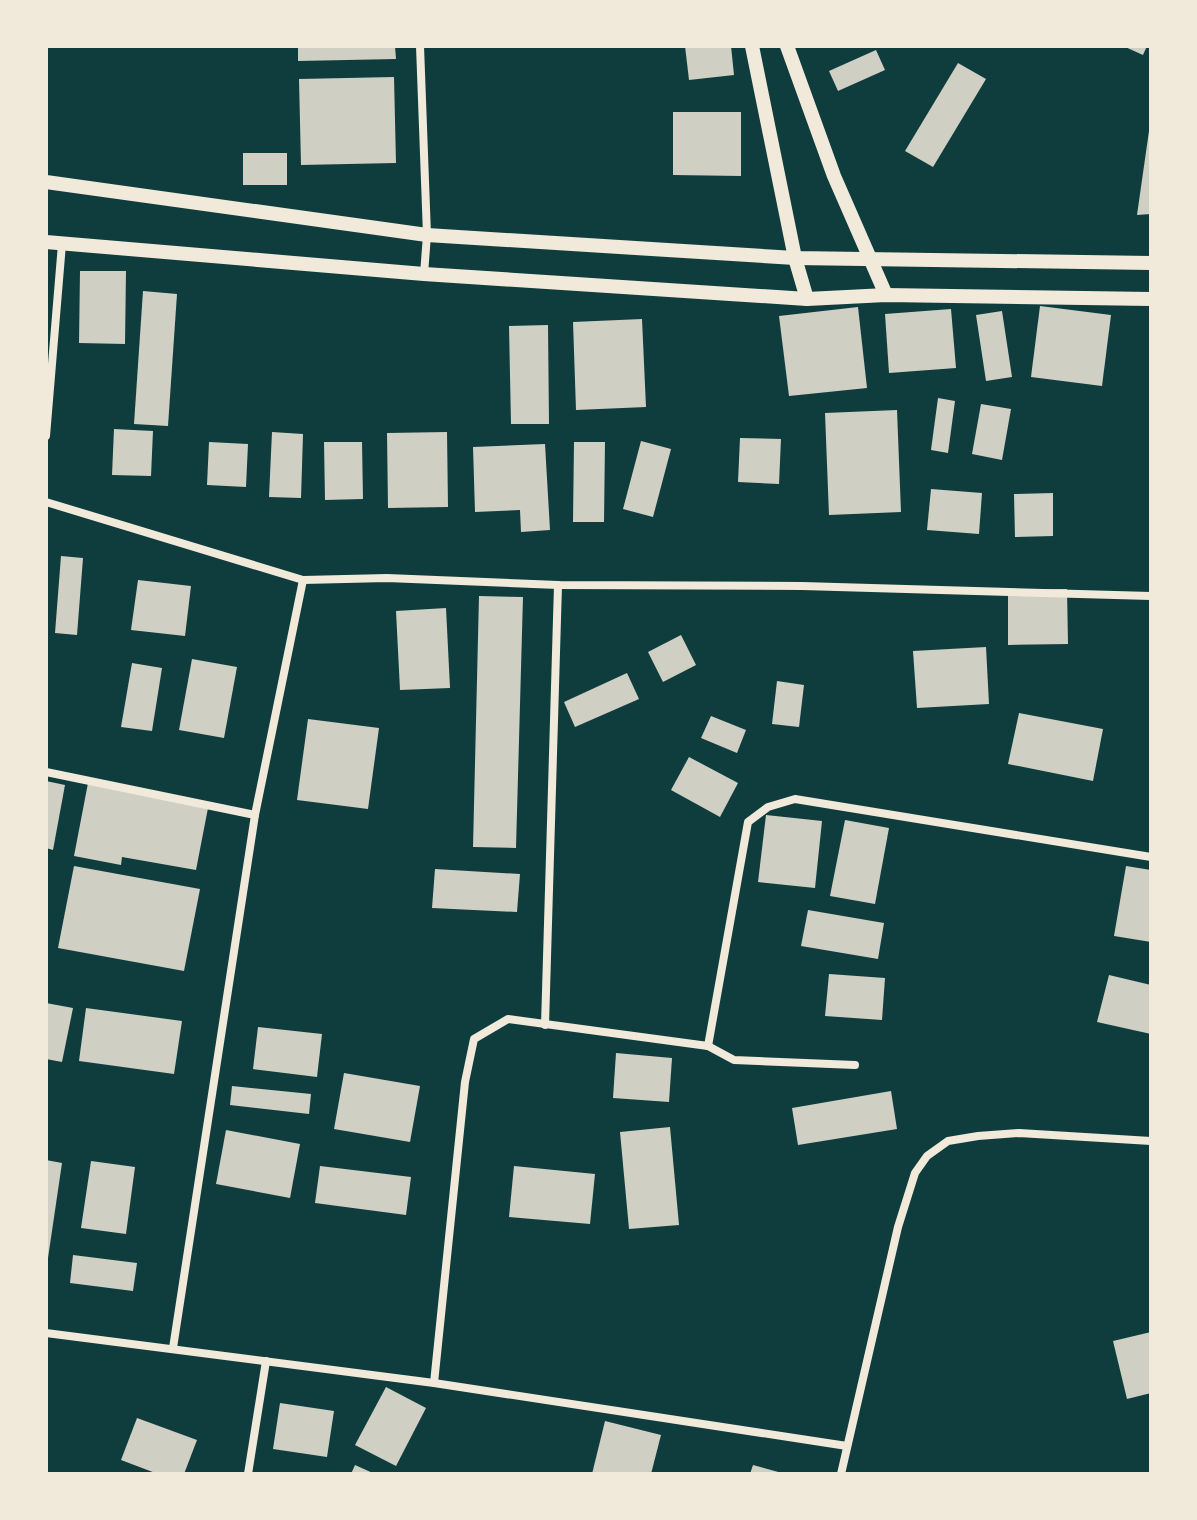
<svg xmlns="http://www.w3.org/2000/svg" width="1197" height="1520" font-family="Bitter,serif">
<rect width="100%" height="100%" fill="#0f3d3e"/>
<g fill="#cfcfc3">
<path d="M298 46H395L396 59 298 61Z"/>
<path d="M685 46H731L734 75 689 80Z"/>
<path d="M1123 46H1147L1143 55Z"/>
<path d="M876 50 885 70 838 91 829 71Z"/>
<path d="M958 63 986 79 933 167 905 151Z"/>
<path d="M394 77 396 163 301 165 299 79Z"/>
<path d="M673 112H741V176L673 175Z"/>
<path d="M1149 131 1151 214 1137 215Z"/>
<rect x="243" y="153" width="44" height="32"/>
<path d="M80 271H126L125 344 79 343Z"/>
<path d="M143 291 177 294 168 426 134 424Z"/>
<path d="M1040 306 1111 315 1102 386 1031 377Z"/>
<path d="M858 307 867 388 789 396 779 316Z"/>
<path d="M951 309 956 368 889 373 885 314Z"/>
<path d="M1002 311 1012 377 986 381 976 315Z"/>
<path d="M642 319 646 407 576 410 573 322Z"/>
<path d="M548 325 549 424H511L509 326Z"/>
<path d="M938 398 955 401 948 453 931 450Z"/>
<path d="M981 404 1011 409 1002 460 972 454Z"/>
<path d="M897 410 901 512 829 515 825 413Z"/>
<path d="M114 429 153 431 151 476 112 475Z"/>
<path d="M272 432 303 434 301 498 269 497Z"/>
<path d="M447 432 448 507 388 508 387 433Z"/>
<path d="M740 438 781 439 779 484 738 482Z"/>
<path d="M641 441 671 449 653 517 623 509Z"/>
<path d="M209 442 248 444 246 487 207 485Z"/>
<path d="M324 442H362L363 499 325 500Z"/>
<path d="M574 442H605L604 522H573Z"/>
<path d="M545 444 550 530 521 532 520 510 475 512 473 447Z"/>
<path d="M931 489 982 493 979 534 927 530Z"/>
<path d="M1053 493V536L1015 537 1014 494Z"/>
<path d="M61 556 83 558 77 635 55 633Z"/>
<path d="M138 580 191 586 185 636 131 630Z"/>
<path d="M1067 589 1068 644 1008 645V590Z"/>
<path d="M479 596 523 597 516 848 473 847Z"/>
<path d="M446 608 450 688 400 690 396 611Z"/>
<path d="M681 635 696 665 663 682 648 652Z"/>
<path d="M986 647 989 704 917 708 913 651Z"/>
<path d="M192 659 237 667 224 738 179 730Z"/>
<path d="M132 663 162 668 152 731 121 727Z"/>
<path d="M627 673 639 699 575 727 564 702Z"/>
<path d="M777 681 804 685 799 727 772 724Z"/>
<path d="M1019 713 1103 729 1093 781 1008 764Z"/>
<path d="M711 716 746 730 737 753 701 738Z"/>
<path d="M308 719 379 728 368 809 297 800Z"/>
<path d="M689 757 738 783 720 817 671 790Z"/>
<path d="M46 781 65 785 53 850 46 848Z"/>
<path d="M88 783 208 808 196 870 122 857 121 865 74 856Z"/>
<path d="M766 815 822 821 815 888 758 882Z"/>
<path d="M845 820 889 828 875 904 830 896Z"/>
<path d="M74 866 200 889 184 971 58 948Z"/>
<path d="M1126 866 1151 870V942L1114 936Z"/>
<path d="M435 869 520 874 517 912 432 908Z"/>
<path d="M808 910 884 923 878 959 801 946Z"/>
<path d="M829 974 885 978 882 1020 825 1016Z"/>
<path d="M1109 975 1151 985V1034L1097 1022Z"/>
<path d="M46 1003 73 1008 62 1062 46 1059Z"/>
<path d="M86 1008 182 1021 174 1074 79 1061Z"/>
<path d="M258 1027 322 1034 317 1077 253 1069Z"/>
<path d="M616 1053 672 1058 669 1102 613 1098Z"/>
<path d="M344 1073 420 1086 410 1142 334 1129Z"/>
<path d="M232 1086 311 1094 309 1114 230 1105Z"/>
<path d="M891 1091 897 1129 798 1145 792 1108Z"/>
<path d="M670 1127 679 1225 629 1229 620 1132Z"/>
<path d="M226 1130 300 1144 290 1198 216 1184Z"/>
<path d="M46 1160 62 1163 48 1258H46Z"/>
<path d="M91 1161 135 1167 126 1234 81 1228Z"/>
<path d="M320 1166 411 1177 406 1215 315 1203Z"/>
<path d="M514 1166 595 1174 590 1224 509 1217Z"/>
<path d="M73 1255 137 1263 133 1291 70 1283Z"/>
<path d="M1151 1332V1393L1127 1399 1113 1341Z"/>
<path d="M386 1387 426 1408 396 1466 355 1445Z"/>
<path d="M280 1403 334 1411 327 1457 273 1449Z"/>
<path d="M137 1418 197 1440 184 1474H158L121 1460Z"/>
<path d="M605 1421 661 1435 651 1474H592Z"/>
<path d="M355 1465 375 1474H351Z"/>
<path d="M753 1465 782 1473V1474H750Z"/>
</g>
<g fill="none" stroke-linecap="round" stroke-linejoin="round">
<g stroke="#f1e9da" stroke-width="8">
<path d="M420 46 427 235 424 274"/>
<path d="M46 436 62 244"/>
<path d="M46 502 303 580 387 578 558 585 802 586 1151 596"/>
<path d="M46 772 255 815"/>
<path d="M545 1025 558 585"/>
<path d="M708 1046 748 822 768 807 795 799 1151 857"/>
<path d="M46 1333 434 1383 847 1446"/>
<path d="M173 1348 255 815 303 580"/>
<path d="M434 1383 465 1082 474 1039 508 1019 708 1046 734 1060 855 1065"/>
<path d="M248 1474 266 1361"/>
<path d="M841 1474 898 1227 915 1173 927 1156 948 1141 978 1136 1019 1133 1151 1141"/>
</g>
<g stroke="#f1e9da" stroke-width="14">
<path d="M752 46 795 258 807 299"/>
<path d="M787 46 834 176 886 295"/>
<path d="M46 182 427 235 795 258 1151 263"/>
<path d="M46 242 424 274 807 299 886 295 1151 299"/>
</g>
</g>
<rect width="1197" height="1520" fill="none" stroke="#f1e9da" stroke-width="96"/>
</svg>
